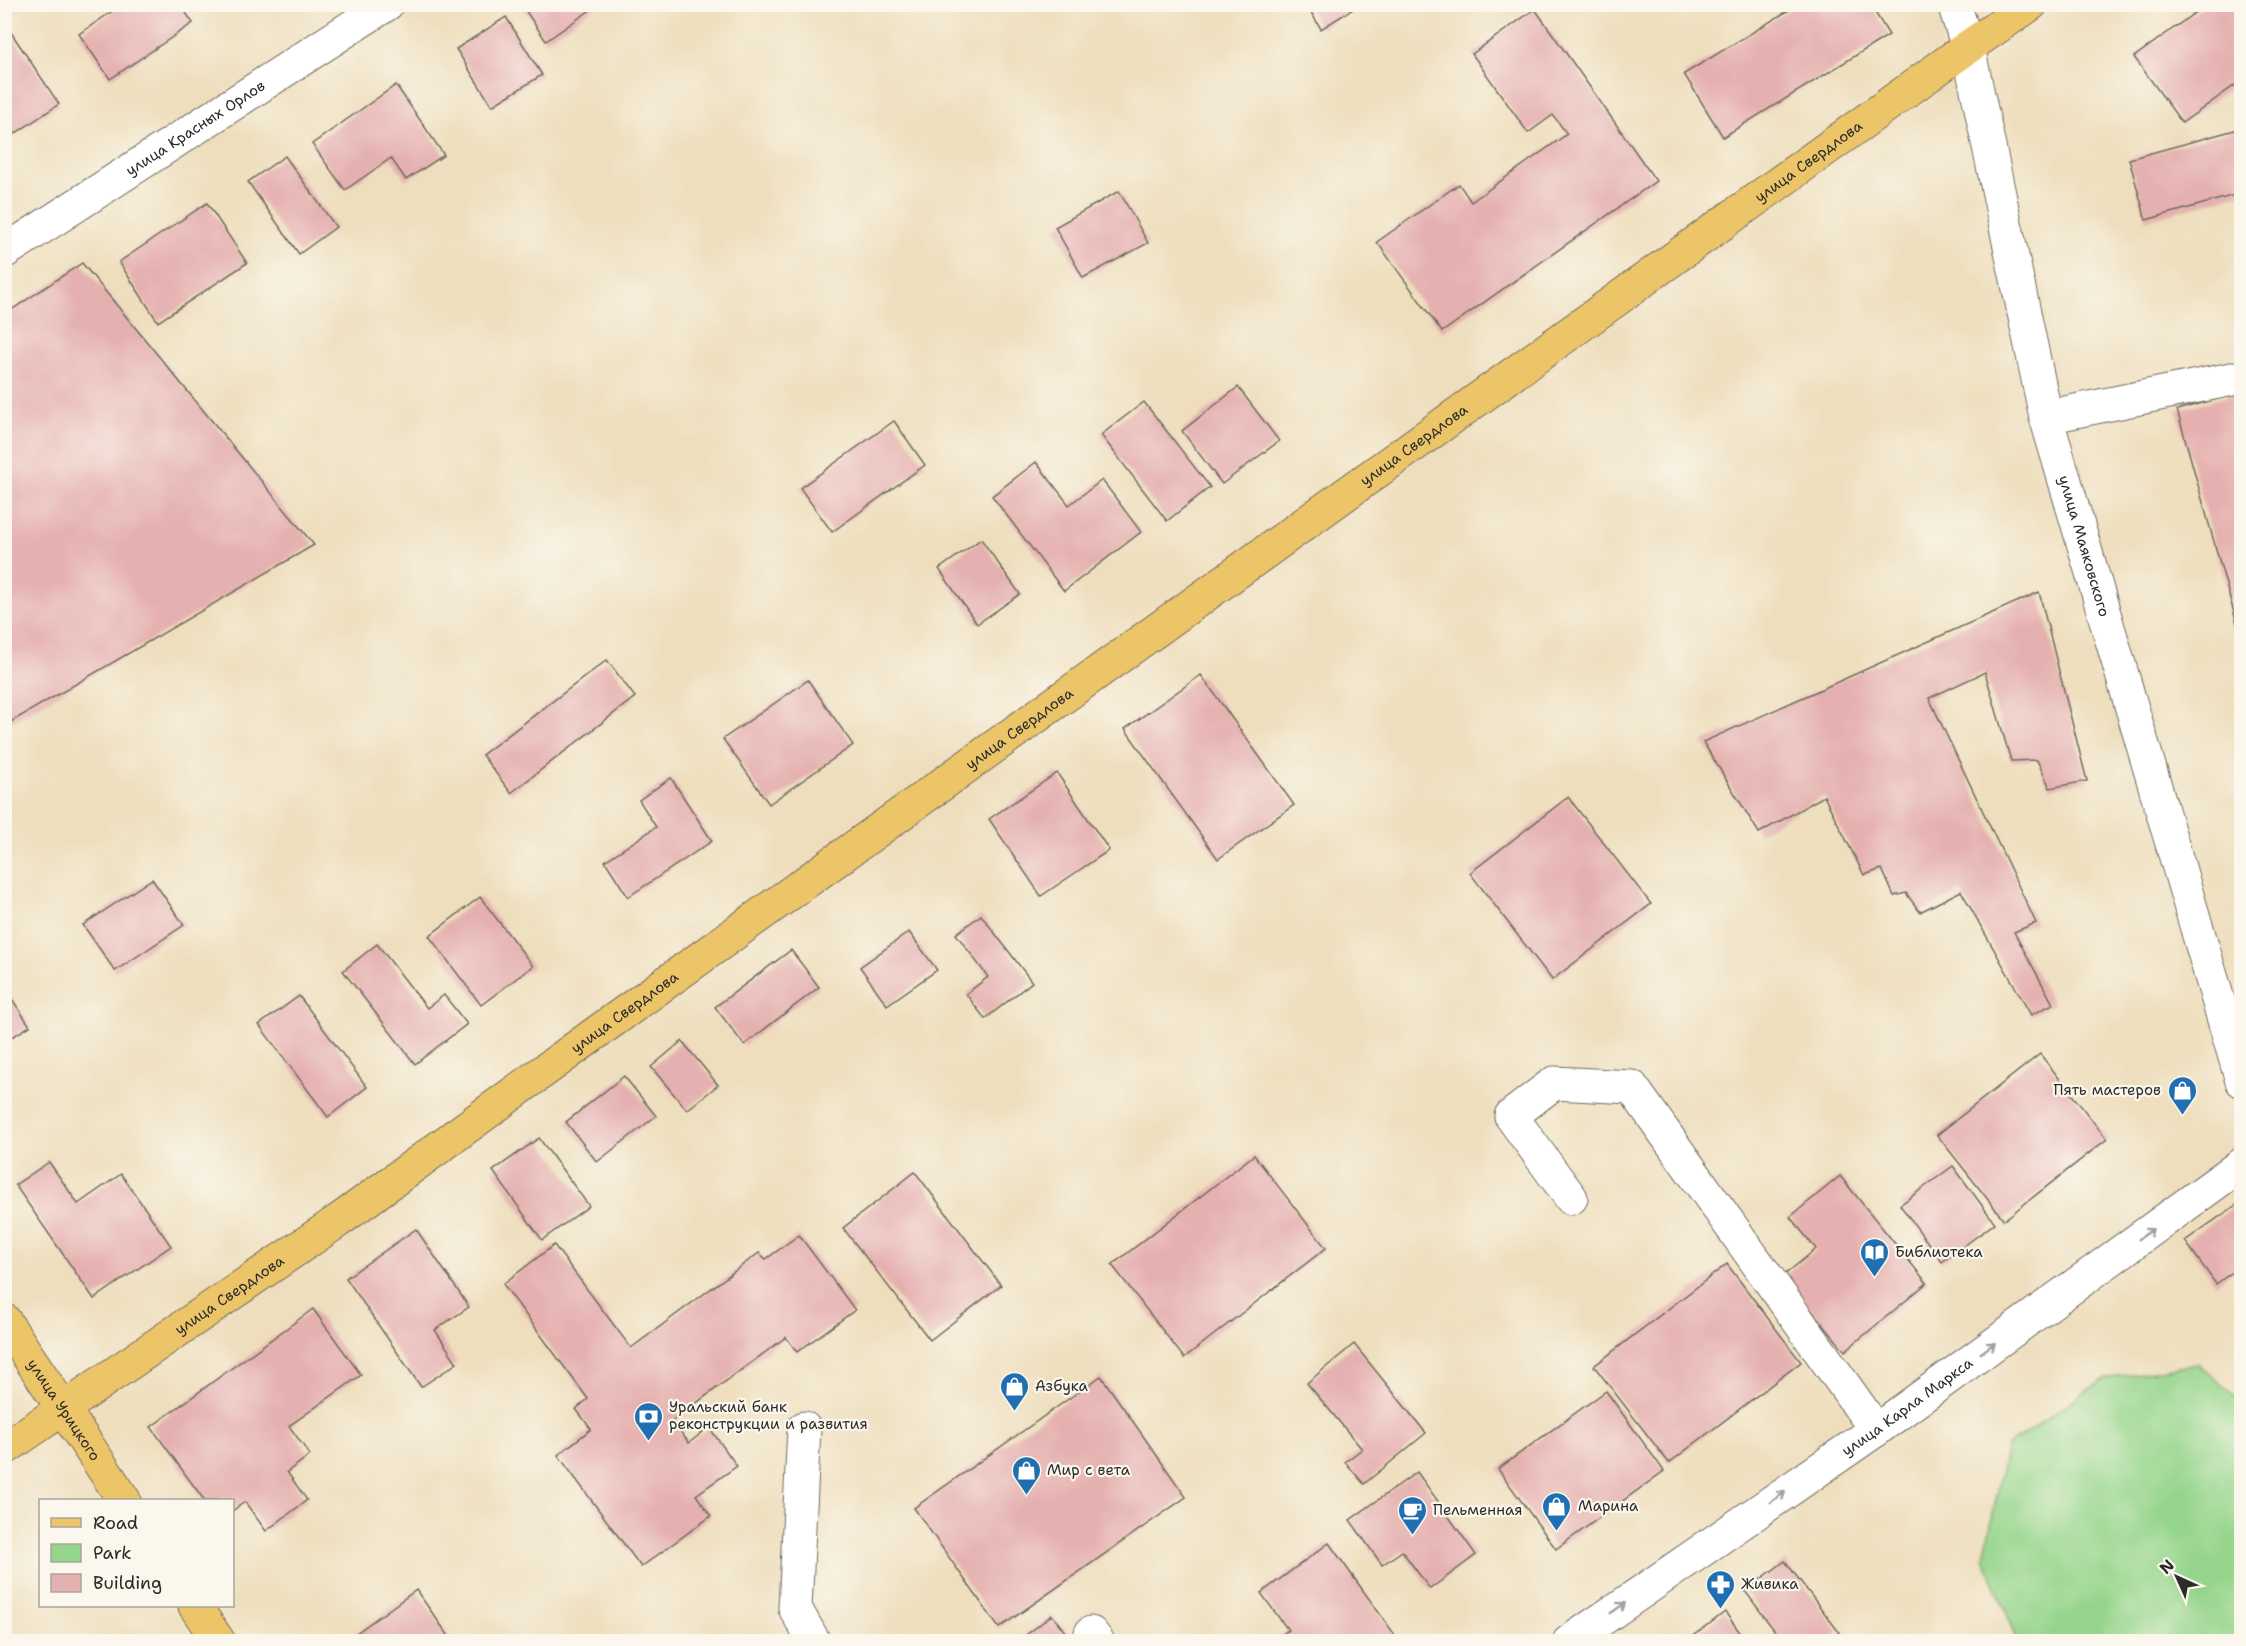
<svg xmlns="http://www.w3.org/2000/svg" width="2246" height="1646" font-family="'Shantell Sans',sans-serif">
<rect width="100%" height="100%" fill="#fbf7ec"/>
<filter id="ink" filterUnits="userSpaceOnUse"><feTurbulence type="fractalNoise" baseFrequency=".0167" numOctaves="2"/><feDisplacementMap in="SourceGraphic" scale="12" xChannelSelector="R" yChannelSelector="G"/><feConvolveMatrix kernelMatrix="1 2 1 2 8 2 1 2 1" color-interpolation-filters="sRGB"/></filter>
<filter id="wash" filterUnits="userSpaceOnUse"><feTurbulence type="fractalNoise" baseFrequency=".008" numOctaves="4" result="noise"/><feDisplacementMap in="SourceGraphic" scale="24" xChannelSelector="R" yChannelSelector="G"/><feGaussianBlur stdDeviation="1.35" result="paint"/><feColorMatrix in="noise" values="0 0 0 0 0 0 0 0 0 0 0 0 0 0 0 0 0 1.4 0 .05"/><feComposite in="paint" operator="in"/></filter>
<g filter="url(#wash)">
<rect width="100%" height="100%" fill="#eedebd"/>
<path fill="#95d58b" stroke="#60805b" stroke-width="1.5" d="M2197 1364 2241 1401V1641H2018L1984 1557 2007 1446 2104 1379Z"/>
<g id="blocks">
<g fill="#e5b1b0">
<path d="M123 4H180L193 23 110 79 79 34Z"/>
<path d="M521 4H599L546 41Z"/>
<path d="M1306 4H1361L1321 29Z"/>
<path d="M1799 4H1870L1889 35 1723 137 1684 74Z"/>
<path d="M2207 4H2242V80L2182 123 2134 57Z"/>
<path d="M1535 9 1656 181 1442 332 1377 242 1459 184 1471 202 1567 134 1553 115 1528 133 1472 54Z"/>
<path d="M506 17 542 75 492 106 456 49Z"/>
<path d="M4 22 59 104 4 141Z"/>
<path d="M396 85 444 155 406 180 391 158 345 190 312 144Z"/>
<path d="M2242 128V193L2146 220 2129 159Z"/>
<path d="M285 156 336 227 299 254 248 182Z"/>
<path d="M1119 191 1148 243 1083 278 1055 227Z"/>
<path d="M207 203 247 263 158 322 119 262Z"/>
<path d="M82 263 314 545 4 726V315Z"/>
<path d="M1238 387 1279 441 1222 484 1182 431Z"/>
<path d="M2242 392V638H2241L2177 410Z"/>
<path d="M1144 402 1210 487 1167 521 1101 435Z"/>
<path d="M894 421 925 465 832 532 800 488Z"/>
<path d="M1036 462 1069 505 1102 480 1141 532 1064 591 992 496Z"/>
<path d="M981 539 1020 594 977 624 939 569Z"/>
<path d="M2039 592 2087 781 2050 788 2037 760 2011 761 1985 672 1929 698 2036 923 2014 932 2053 1004 2031 1015 1961 891 1920 912 1906 893 1894 896 1882 869 1864 875 1824 796 1759 833 1703 742Z"/>
<path d="M607 660 635 697 511 793 482 755Z"/>
<path d="M1201 675 1294 805 1218 859 1125 729Z"/>
<path d="M808 680 853 745 769 804 723 739Z"/>
<path d="M1057 773 1109 850 1041 896 989 819Z"/>
<path d="M671 778 712 841 628 897 605 861 656 827 639 800Z"/>
<path d="M1568 797 1651 904 1552 980 1470 873Z"/>
<path d="M152 879 184 925 115 971 83 925Z"/>
<path d="M480 897 533 966 481 1005 429 936Z"/>
<path d="M981 915 1032 982 985 1019 966 994 988 977 956 934Z"/>
<path d="M909 932 937 970 887 1005 860 967Z"/>
<path d="M377 944 427 1008 444 995 467 1024 415 1064 343 971Z"/>
<path d="M791 950 819 987 744 1045 715 1007Z"/>
<path d="M4 987 30 1026 4 1042Z"/>
<path d="M299 996 367 1087 328 1117 259 1025Z"/>
<path d="M682 1041 718 1085 687 1110 651 1067Z"/>
<path d="M2040 1054 2107 1139 2004 1220 1937 1135Z"/>
<path d="M624 1076 656 1116 597 1162 566 1122Z"/>
<path d="M539 1138 589 1206 542 1240 493 1171Z"/>
<path d="M1254 1155 1326 1248 1184 1358 1112 1265Z"/>
<path d="M49 1162 78 1204 121 1174 171 1246 94 1299 15 1185Z"/>
<path d="M1953 1166 1995 1223 1942 1262 1900 1205Z"/>
<path d="M915 1172 1001 1285 930 1340 843 1228Z"/>
<path d="M1840 1176 1927 1283 1845 1351 1783 1276 1816 1249 1790 1217Z"/>
<path d="M2242 1201V1265L2216 1284 2185 1241Z"/>
<path d="M416 1229 469 1307 435 1330 457 1363 421 1387 346 1278Z"/>
<path d="M799 1235 855 1310 797 1352 786 1337 672 1421 689 1443 709 1427 737 1466 696 1495 711 1516 641 1567 558 1455 591 1429 576 1409 588 1399 503 1284 554 1245 631 1348 759 1253 766 1259Z"/>
<path d="M1727 1264 1801 1362 1669 1463 1594 1366Z"/>
<path d="M313 1309 361 1375 289 1426 310 1455 287 1472 307 1500 266 1531 245 1502 232 1511V1500H204L151 1427Z"/>
<path d="M1354 1344 1426 1433 1364 1484 1345 1462 1362 1449 1307 1383Z"/>
<path d="M1101 1376 1186 1497 999 1628 914 1508Z"/>
<path d="M1606 1391 1664 1471 1556 1549 1498 1469Z"/>
<path d="M1417 1472 1476 1555 1430 1589 1402 1551 1382 1565 1350 1520Z"/>
<path d="M1329 1543 1400 1642H1272L1288 1630 1261 1593Z"/>
<path d="M1785 1561 1839 1632 1826 1642H1783L1745 1591Z"/>
<path d="M416 1590 453 1642H344Z"/>
<path d="M1725 1612 1747 1642H1686Z"/>
<path d="M1052 1615 1073 1642H1017Z"/>
</g>
</g>
</g>
<g filter="url(#ink)">
<use href="#blocks" fill-opacity="0" stroke="#6f6a5e" stroke-width="1.5"/>
<g fill="none" stroke-linecap="round" stroke-linejoin="round">
<defs>
<g id="minor">
<path id="s1" d="M1954 4 1968 47 2046 417 2242 1081"/>
<path id="s2" d="M4 252 387 4"/>
<path d="M2046 417 2242 377"/>
<path d="M1571 1198 1511 1116 1554 1083 1632 1087 1876 1430"/>
<path d="M804 1428 795 1608 814 1642"/>
<path d="M1091 1633 1098 1642"/>
<path id="s3" d="M1569 1642 1876 1430 2242 1164"/>
</g>
<g id="major">
<path id="s4" d="M4 1320 124 1500"/>
<path id="s5" d="M4 1449 338 1221 600 1030 1968 47 2031 4"/>
<path d="M195 1606 219 1642"/>
</g>
</defs>
<use href="#minor" stroke="#6f6a5e" stroke-width="35"/>
<use href="#major" stroke="#6f6a5e" stroke-width="35"/>
<use href="#minor" stroke="#fff" stroke-width="33"/>
<use href="#major" stroke="#edc569" stroke-width="33"/>
</g>
<defs><path id="oneway-shaft" d="M-6 0H5M1.5-3L5.5 0L1.5 3" fill="none" stroke-width="1.6" stroke-linecap="round" stroke-linejoin="round" transform="scale(1.5)"/></defs>
<g stroke="#a0a0a0">
<use href="#oneway-shaft" transform="translate(2146 1234) rotate(-36)"/>
<use href="#oneway-shaft" transform="translate(1988 1348) rotate(-36)"/>
<use href="#oneway-shaft" transform="translate(1778 1497) rotate(-35)"/>
<use href="#oneway-shaft" transform="translate(1618 1608) rotate(-35)"/>
</g>
</g>
<defs>
<symbol id="shop-pin" viewBox="-11 -11 22 30"><path d="M0 17L-7.5 6A9.5 9.5 0 1 1 7.5 6Z" fill="#1f6fb2" stroke="#fbf7ec"/><path d="M-5-2.5h2.3a2.7 3.5 0 0 1 5.4 0H5L5.5 6h-11ZM-1.5-2.5h3a1.5 2.3 0 0 0-3 0Z" fill="#fff"/></symbol>
<symbol id="library-pin" viewBox="-11 -11 22 30"><path d="M0 17L-7.5 6A9.5 9.5 0 1 1 7.5 6Z" fill="#1f6fb2" stroke="#fbf7ec"/><path d="M-6-4Q-3-5.5-.7-3.5V5Q-3 3-6 4ZM6-4Q3-5.5 .7-3.5V5Q3 3 6 4Z" fill="#fff"/></symbol>
<symbol id="bank-pin" viewBox="-11 -11 22 30"><path d="M0 17L-7.5 6A9.5 9.5 0 1 1 7.5 6Z" fill="#1f6fb2" stroke="#fbf7ec"/><path d="M-6-4H6V4H-6ZM0-2.3a2.3 2.3 0 1 0 0 4.6a2.3 2.3 0 1 0 0-4.6Z" fill="#fff"/></symbol>
<symbol id="cafe-pin" viewBox="-11 -11 22 30"><path d="M0 17L-7.5 6A9.5 9.5 0 1 1 7.5 6Z" fill="#1f6fb2" stroke="#fbf7ec"/><path d="M-5.5-4.5H6V0H3Q3 3.5 0 3.5H-2.5Q-5.5 3.5-5.5 0ZM3-3.2v2h1.7v-2ZM-6 4.5H4V6H-6Z" fill="#fff"/></symbol>
<symbol id="pharmacy-pin" viewBox="-11 -11 22 30"><path d="M0 17L-7.5 6A9.5 9.5 0 1 1 7.5 6Z" fill="#1f6fb2" stroke="#fbf7ec"/><path d="M-2-6h4v4h4v4h-4v4h-4v-4h-4v-4h4Z" fill="#fff"/></symbol>
</defs>
<g fill-rule="evenodd">
<use href="#shop-pin" x="2166" y="1074" width="33" height="45"/>
<use href="#library-pin" x="1858" y="1236" width="33" height="45"/>
<use href="#shop-pin" x="998" y="1370" width="33" height="45"/>
<use href="#bank-pin" x="632" y="1400" width="33" height="45"/>
<use href="#shop-pin" x="1010" y="1454" width="33" height="45"/>
<use href="#shop-pin" x="1540" y="1490" width="33" height="45"/>
<use href="#cafe-pin" x="1396" y="1494" width="33" height="45"/>
<use href="#pharmacy-pin" x="1704" y="1568" width="33" height="45"/>
</g>
<g text-anchor="middle" stroke-width="4.5" stroke-linejoin="round" paint-order="stroke">
<g font-size="15" fill="#2b2b2b" stroke="#fbf7ec">
<text dy="5" stroke="none"><textPath href="#s2" startOffset="228">улица Красных Орлов</textPath></text>
<text dy="5" stroke="none"><textPath href="#s5" startOffset="2217">улица Свердлова</textPath></text>
<text dy="5" stroke="none"><textPath href="#s5" startOffset="1731">улица Свердлова</textPath></text>
<text dy="5" stroke="none"><textPath href="#s1" startOffset="558">улица Маяковского</textPath></text>
<text dy="5" stroke="none"><textPath href="#s5" startOffset="1245">улица Свердлова</textPath></text>
<text dy="5" stroke="none"><textPath href="#s5" startOffset="759">улица Свердлова</textPath></text>
<text dy="5" stroke="none"><textPath href="#s5" startOffset="273">улица Свердлова</textPath></text>
<text dy="5" stroke="none"><textPath href="#s3" startOffset="412">улица Карла Маркса</textPath></text>
<text dy="5" stroke="none"><textPath href="#s4" startOffset="108">улица Урицкого</textPath></text>
</g>
<g font-size="15" fill="#2b2b2b" stroke="#fbf7ec" text-anchor="start">
<text x="2161" y="1095" text-anchor="end">Пять мастеров</text>
<text x="1895" y="1257">Библиотека</text>
<text x="1035" y="1391">Азбука</text>
<text x="669" y="1412">Уральский банк<tspan x="669" dy="17">реконструкции и развития</tspan></text>
<text x="1047" y="1475">Мир с вета</text>
<text x="1578" y="1511">Марина</text>
<text x="1433" y="1515">Пельменная</text>
<text x="1741" y="1589">Живика</text>
</g>
</g>
<rect width="2246" height="1646" fill="none" stroke="#fbf7ec" stroke-width="24"/>
<rect x="39" y="1499" width="195" height="108" fill="#fbf7ec" stroke="#a8a59f" stroke-width="1.5"/>
<rect x="51" y="1518" width="30" height="9" fill="#edc569" stroke="#a8a59f" stroke-width="1.5"/>
<text x="93" y="1529" font-size="18" fill="#2b2b2b">Road</text>
<rect x="51" y="1544" width="30" height="18" fill="#95d58b" stroke="#a8a59f" stroke-width="1.5"/>
<text x="93" y="1559" font-size="18" fill="#2b2b2b">Park</text>
<rect x="51" y="1574" width="30" height="18" fill="#e5b1b0" stroke="#a8a59f" stroke-width="1.5"/>
<text x="93" y="1589" font-size="18" fill="#2b2b2b">Building</text>
<g transform="translate(2177 1577) rotate(315)" stroke="#fbf7ec" stroke-width="4.5" paint-order="stroke">
<path d="M0-4.5L10 22L0 15L-10 22Z" fill="#2b2b2b"/>
<text y="-9" font-size="16" font-weight="bold" text-anchor="middle" fill="#2b2b2b">N</text>
</g>
</svg>
